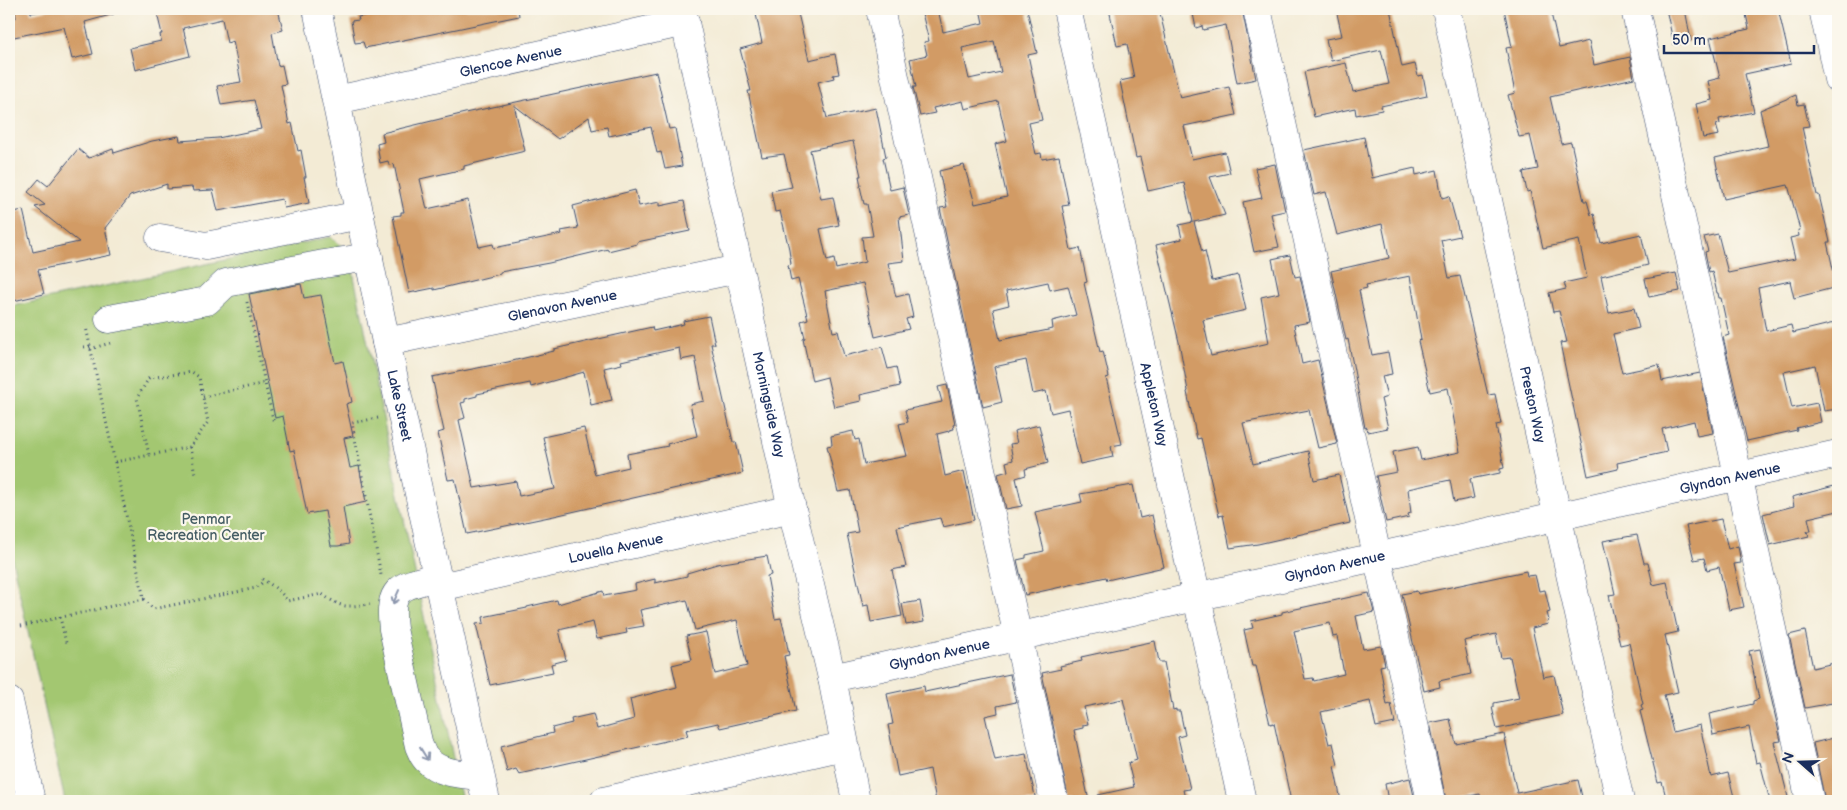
<svg xmlns="http://www.w3.org/2000/svg" width="1847" height="810" font-family="'Balsamiq Sans',sans-serif">
<rect width="100%" height="100%" fill="#fbf7ec"/>
<filter id="ink" filterUnits="userSpaceOnUse"><feTurbulence type="fractalNoise" baseFrequency=".02" numOctaves="2"/><feDisplacementMap in="SourceGraphic" scale="10" xChannelSelector="R" yChannelSelector="G"/><feConvolveMatrix kernelMatrix="1 2 1 2 8 2 1 2 1" color-interpolation-filters="sRGB"/></filter>
<filter id="wash" filterUnits="userSpaceOnUse"><feTurbulence type="fractalNoise" baseFrequency=".0096" numOctaves="4" result="noise"/><feDisplacementMap in="SourceGraphic" scale="20" xChannelSelector="R" yChannelSelector="G"/><feGaussianBlur stdDeviation="1.12" result="paint"/><feColorMatrix in="noise" values="0 0 0 0 0 0 0 0 0 0 0 0 0 0 0 0 0 1.4 0 .05"/><feComposite in="paint" operator="in"/></filter>
<g filter="url(#wash)">
<rect width="100%" height="100%" fill="#f3ebd5"/>
<path fill="#a3c771" stroke="#5f7b68" d="M330 237 349 252 462 801H65L9 545V307Z"/>
<g id="blocks">
<g fill="#d29b65" fill-rule="evenodd">
<path d="M15 9H30L31 13 52 9H114V14L85 22 93 54 72 59 64 27 9 38V19L16 18Z"/>
<path d="M156 9H278L283 30 272 33 278 66 282 65 286 84 281 85 289 124 292 123 298 151 301 150 306 177H304L309 203 284 208 282 199 218 211 213 190 193 191 192 187 167 189V184L130 196 105 228 111 255 38 270 44 294 9 302V213L23 210 33 252 79 242 35 207 45 205 28 192 39 179 48 186 78 149 89 158 113 149 114 153 152 141 179 136 180 141 218 138 261 129 254 100 221 105 217 86 241 82 233 41 227 43 222 19 183 28 190 56 135 70 130 48 161 41 160 34H162Z"/>
<path d="M399 9H518L519 16 365 48 363 42 355 43 351 21 359 20 358 17Z"/>
<path d="M755 9H797L809 60 835 54 839 74 833 75 834 78 818 82 827 118 876 108 886 157 883 158 890 190 903 187 909 215 899 217 904 261 888 263 896 297 908 294 913 317 906 319 909 329 875 337 863 283 825 291 833 332 838 331 844 356 882 347 888 369 896 367 900 386 860 395 861 401 834 407 827 377 812 381 803 339 805 338 801 321 808 319 798 279 791 281 788 265 791 264 789 249 780 211 775 212 771 191 792 187 784 154 762 157 748 91H751L740 49 762 43ZM853 141 861 176H859L861 186H860L864 204H867L873 236 862 237 865 262 836 269 834 259 827 261 820 229 839 225 833 197 821 199 810 150Z"/>
<path d="M921 9H938L943 32 983 23 980 9H1027L1037 53 1028 55 1042 120 1029 123 1036 154 1041 153 1042 159 1059 156 1069 205 1062 206 1071 250 1080 248 1087 282 1084 283 1100 352 1103 351 1109 377 1106 378 1122 444 1111 446 1113 457 1080 464 1068 409 1051 413 1046 391 1033 394 1026 360 994 367 1002 402 983 407 940 208 947 207 939 171 964 165 975 204 1007 197 995 144 1007 141 998 101 965 109 963 101 933 108 935 113 920 116 913 87H916L910 59 927 55 924 42 929 41ZM994 41 1001 72 969 79 962 48ZM1048 282 1050 290 1068 286 1076 315 1052 321 1053 329 1000 340 993 309 1009 305 1006 291Z"/>
<path d="M1109 9H1159L1180 98 1229 87 1236 115 1184 126 1192 159 1225 152 1230 173 1210 177 1225 215 1194 222 1202 252 1205 251 1212 281 1238 275 1246 310 1203 320 1211 356 1269 343 1261 297 1279 293 1272 259 1290 255 1295 277 1300 276 1310 322 1294 325 1302 364 1318 360 1337 444 1318 448 1309 410 1243 423 1253 464 1308 451 1314 480 1339 475 1350 523 1258 544 1230 548 1223 515 1219 516 1201 438 1197 439 1187 392 1188 391 1179 342 1156 245 1182 239 1179 225 1193 222 1184 183 1148 191 1140 157 1136 158 1120 81 1134 78 1127 44 1117 46Z"/>
<path d="M1192 9H1242L1256 79 1237 83 1226 25 1203 30 1202 26 1196 28Z"/>
<path d="M1336 9H1390L1402 67 1415 64 1418 76 1423 75 1427 96 1381 106 1382 110 1356 115 1355 108 1314 117 1304 72 1346 63 1353 92 1389 84 1381 50 1331 61 1326 39 1342 36Z"/>
<path d="M1504 9H1550L1559 48 1589 41 1594 65 1630 57 1634 78 1550 97 1561 144 1571 142 1584 201H1587L1591 215 1594 214 1601 243 1641 234 1648 265 1601 276 1609 313 1634 308 1639 328 1613 334 1622 373 1659 365 1662 381 1700 373 1713 433 1697 436 1694 421 1662 429 1667 452 1617 463 1618 469 1588 476 1560 343 1567 342 1559 311 1553 312 1549 293 1566 289 1564 283 1587 278 1579 240 1543 248 1530 191 1527 192 1523 172 1538 169 1530 135 1519 137 1508 95 1515 93 1506 48 1512 47Z"/>
<path d="M1666 9H1685L1691 41 1674 45Z"/>
<path d="M1745 9H1778L1791 64 1745 74 1754 112 1719 119 1720 124 1716 125 1719 135 1703 138 1696 104 1712 100 1708 81 1720 78 1710 38 1749 29Z"/>
<path d="M656 72 669 129 675 128 682 166 665 169 661 152 657 153 651 127 609 136 607 127 592 130 589 117 558 139 514 105 525 151 464 166V169L420 179 427 209 468 200 479 247 493 244 494 248 562 234 561 231 578 228 573 206 635 190 639 206 660 202V206L684 201 690 231 637 242V244L608 251V249L549 263 500 272V274L434 290V288L409 293 393 216 401 215V212H404L394 164 389 165 388 161 380 163 377 144 384 142 382 133 465 113Z"/>
<path d="M1796 95 1798 105 1804 104 1809 126 1802 127 1817 195H1819L1830 242H1827L1837 287 1794 298 1790 281 1758 288 1766 331 1791 325 1793 333 1838 322V409L1824 411 1815 365 1784 372 1792 408 1817 403 1821 422 1796 428 1797 430 1747 441 1723 337 1729 335 1721 298H1719L1718 293H1717L1712 271 1709 272 1705 252 1708 251 1704 237 1718 234 1728 273 1795 259 1790 238 1799 236 1798 230H1800L1788 185 1724 199 1715 158 1768 146 1760 110Z"/>
<path d="M1364 137 1372 178 1415 168 1416 175 1437 170 1442 198 1449 196 1460 236 1441 240 1449 278 1460 276 1488 395 1495 394 1501 424 1496 425 1504 468 1500 469V473L1470 479 1474 498 1454 502 1450 480 1408 489 1411 513 1408 514 1409 517 1386 522 1376 476 1397 472 1393 452 1418 447 1421 460 1460 452 1448 388 1430 392 1418 341 1421 340 1410 276 1366 285 1367 288 1359 290 1372 355 1388 352 1392 374 1382 376 1387 397 1381 399 1388 428 1368 432 1367 427 1365 428 1348 339 1346 340 1331 271 1389 258 1382 224 1337 235 1326 192 1314 195 1304 150Z"/>
<path d="M1275 164 1285 211 1271 214 1279 247 1254 252 1243 202 1262 198 1255 168Z"/>
<path d="M1676 273 1680 291 1649 297 1645 279Z"/>
<path d="M301 284 304 298 321 295 335 363 343 361 352 402 346 404 353 436 344 438 350 468 359 466 366 502 343 507 349 544 338 546H331L325 511 307 514 294 450 290 451 283 416 275 418 249 294Z"/>
<path d="M709 316 715 344H711L733 442H736L743 473 554 516 467 534 455 479 448 480 438 433 444 431 432 377 508 362 554 351V349L652 327 653 331 684 324 683 321ZM679 348 681 360 695 357 704 401 690 404 697 436 667 444 668 446 627 454 629 467 595 475 584 428 543 437 555 489 519 496 516 481 474 488 459 420 465 418 461 403 465 402V399L477 396V394L530 383 531 387 584 372 591 405 612 400 604 368 622 364 621 361Z"/>
<path d="M947 385 955 424 953 425 954 429 949 430V431L937 434 945 476 964 471 974 520 943 527 940 518 897 527 906 567 892 570 902 616 871 622 868 605 863 606 847 534 858 532 850 490 838 492 827 446 832 445 831 436 853 431 855 440 859 439 864 464 907 456 899 424 908 422 905 410 942 402 938 387Z"/>
<path d="M1039 425 1048 463 1025 469 1026 475 1016 478 1022 506 1006 509 998 474 1008 471 1006 462 1013 460 1010 444 1017 443 1014 431Z"/>
<path d="M1133 485 1140 518 1152 515 1164 567 1107 580 1106 577 1025 595 1017 560 1026 558V555L1044 551 1035 512 1082 502 1080 494Z"/>
<path d="M1838 485V511L1808 518 1811 531H1807L1809 536 1770 545 1763 514 1794 506 1792 497Z"/>
<path d="M1721 519 1728 549 1738 546 1741 563 1734 564 1744 607 1729 610 1719 567 1707 570 1704 558 1694 560 1686 526Z"/>
<path d="M1637 535 1644 563H1648L1653 585 1667 582 1678 632 1665 635 1678 692 1664 695 1673 732 1700 725 1711 777 1728 773 1735 801H1667L1662 782 1658 783 1640 711 1643 710 1641 705 1643 704 1629 643 1620 645 1609 595 1615 594 1603 541Z"/>
<path d="M767 556 771 575 767 576 775 619 781 618 785 634 789 655 784 656 796 711 720 728 718 723 686 730 688 736 519 774 516 769 507 772 501 746 553 733 552 728 572 723 571 719 593 714 597 729 634 719 630 699 677 687 672 665 692 660 686 636 706 632 715 674 747 666 737 620 695 630 687 600 640 610 644 626 626 629 627 633 597 639 593 622 559 630 566 660 551 664 553 672 490 685 476 624 484 623 483 617 527 608V607L557 600 558 604 603 591 604 596 636 590 635 584 655 579V583L687 576V573L717 564Z"/>
<path d="M1526 571 1527 576 1535 575 1539 591 1545 590 1550 612 1547 613 1549 620 1547 621 1548 624 1532 628 1543 677 1554 675 1563 715 1497 729 1492 707H1494V703L1519 698 1510 657 1501 658 1496 634 1464 641 1471 674 1439 681 1440 687 1424 691 1402 594 1417 591 1418 594Z"/>
<path d="M1369 593 1374 612 1356 616 1363 649 1381 646 1385 665 1380 666 1387 705 1391 704 1395 723 1376 727 1370 701 1321 712 1329 744 1333 743 1338 765 1334 766 1341 801H1291L1274 723 1270 724 1256 666H1252L1244 630 1253 628 1251 621 1282 614V612ZM1330 623 1333 637 1337 636 1344 674 1314 681 1313 678 1305 679 1294 631Z"/>
<path d="M920 601 924 622 906 625 902 604Z"/>
<path d="M1805 631 1813 668 1838 662V702L1805 708 1789 635Z"/>
<path d="M1155 641 1159 662H1164L1173 710 1176 709V711H1180L1185 735 1178 737 1190 789 1183 790 1185 798 1173 801H1099L1098 795 1134 787 1128 763 1137 760 1123 699 1084 707 1088 724 1083 725V728L1074 730 1089 801H1069L1042 673 1061 669 1060 666 1082 661 1081 657Z"/>
<path d="M1760 649 1781 741 1774 742 1789 801H1770L1760 762 1756 763 1749 727 1713 735 1709 714 1753 704V701L1759 699 1749 651Z"/>
<path d="M1010 674 1016 702 997 706 998 713 985 716 995 760 1026 754 1036 801H936L930 769 898 776 888 725 893 724 887 694 924 686 925 692Z"/>
<path d="M1450 719 1456 744 1504 734 1517 793 1578 780 1583 801H1481L1480 794 1446 800 1430 723Z"/>
<path d="M1838 737V801H1825L1813 743Z"/>
<path d="M1410 778 1415 801H1388L1385 784Z"/>
</g>
</g>
</g>
<g filter="url(#ink)">
<use href="#blocks" fill-opacity="0" stroke="#3b4b70" stroke-width="1"/>
<g fill="none" stroke-linecap="round" stroke-linejoin="round">
<defs>
<g id="minor">
<path id="s1" d="M317 9 386 342 486 801"/>
<path id="s2" d="M682 9 792 509 832 678 856 801"/>
<path d="M880 9 1054 801"/>
<path id="s3" d="M1067 9 1242 801"/>
<path d="M1257 9 1431 801"/>
<path id="s4" d="M1446 9 1620 801"/>
<path d="M1635 9 1810 801"/>
<path d="M1823 9 1838 79"/>
<path id="s5" d="M337 100 685 22"/>
<path d="M160 238 206 246 360 215"/>
<path d="M109 319 207 301 226 283 324 264 369 257"/>
<path id="s6" d="M386 342 738 269"/>
<path d="M437 577C400 586 388 587 393 629L419 746C421 750 423 757 427 760 440 774 462 774 480 776"/>
<path id="s7" d="M440 587 792 509"/>
<path id="s8" d="M832 678 1838 454"/>
<path d="M9 701 31 801"/>
<path d="M604 801 844 746"/>
</g>
</defs>
<use href="#minor" stroke="#3b4b70" stroke-width="29"/>
<g stroke="#3b4b70" stroke-width="3" stroke-dasharray="1 4" stroke-linecap="butt">
<path d="M247 302 274 424"/>
<path d="M84 347 90 346"/>
<path d="M90 349 110 343"/>
<path d="M203 397 265 383"/>
<path d="M378 418 352 423 381 575"/>
<path d="M190 447 195 474"/>
<path d="M115 462 190 447 208 422 199 377 192 372 149 378 137 398 149 455"/>
<path d="M262 579C272 585 281 591 287 601L322 594C343 609 345 607 370 604"/>
<path d="M144 599 153 609 256 588 264 581"/>
<path d="M60 617 66 643"/>
<path d="M21 626 144 599 86 327"/>
</g>
<use href="#minor" stroke="#fff" stroke-width="28"/>
</g>
<defs><path id="oneway-shaft" d="M-6 0H5M1.5-3L5.5 0L1.5 3" fill="none" stroke-width="1.6" stroke-linecap="round" stroke-linejoin="round" transform="scale(1.25)"/></defs>
<g stroke="#8d97ae">
<use href="#oneway-shaft" transform="translate(396 597) rotate(114)"/>
<use href="#oneway-shaft" transform="translate(424 754) rotate(58)"/>
</g>
</g>
<g text-anchor="middle" stroke-width="4.5" stroke-linejoin="round" paint-order="stroke">
<g font-size="14" fill="#1b2f5e" stroke="#fbf7ec">
<text dy="5" stroke="none"><textPath href="#s5" startOffset="178">Glencoe Avenue</textPath></text>
<text dy="5" stroke="none"><textPath href="#s6" startOffset="180">Glenavon Avenue</textPath></text>
<text dy="5" stroke="none"><textPath href="#s1" startOffset="405">Lake Street</textPath></text>
<text dy="5" stroke="none"><textPath href="#s2" startOffset="405">Morningside Way</textPath></text>
<text dy="5" stroke="none"><textPath href="#s3" startOffset="405">Appleton Way</textPath></text>
<text dy="5" stroke="none"><textPath href="#s4" startOffset="405">Preston Way</textPath></text>
<text dy="5" stroke="none"><textPath href="#s8" startOffset="920">Glyndon Avenue</textPath></text>
<text dy="5" stroke="none"><textPath href="#s7" startOffset="180">Louella Avenue</textPath></text>
<text dy="5" stroke="none"><textPath href="#s8" startOffset="515">Glyndon Avenue</textPath></text>
<text dy="5" stroke="none"><textPath href="#s8" startOffset="110">Glyndon Avenue</textPath></text>
</g>
<g font-size="14" fill="#445d64" stroke="#fbf7ec">
<text x="206" y="524">Penmar<tspan x="206" dy="16">Recreation Center</tspan></text>
</g>
</g>
<rect width="1847" height="810" fill="none" stroke="#fbf7ec" stroke-width="30"/>
<g transform="translate(1800 762) rotate(290)" stroke="#fbf7ec" stroke-width="4" paint-order="stroke">
<path d="M0-4L9 19L0 12L-9 19Z" fill="#1b2f5e"/>
<text y="-8" font-size="14" font-weight="bold" text-anchor="middle" fill="#1b2f5e">N</text>
</g>
<path d="M1664 45v8h150v-8" fill="none" stroke="#1b2f5e" stroke-width="2.5"/>
<text x="1672" y="45" font-size="15" fill="#1b2f5e" stroke="#fbf7ec" stroke-width="4" paint-order="stroke">50 m</text>
</svg>
